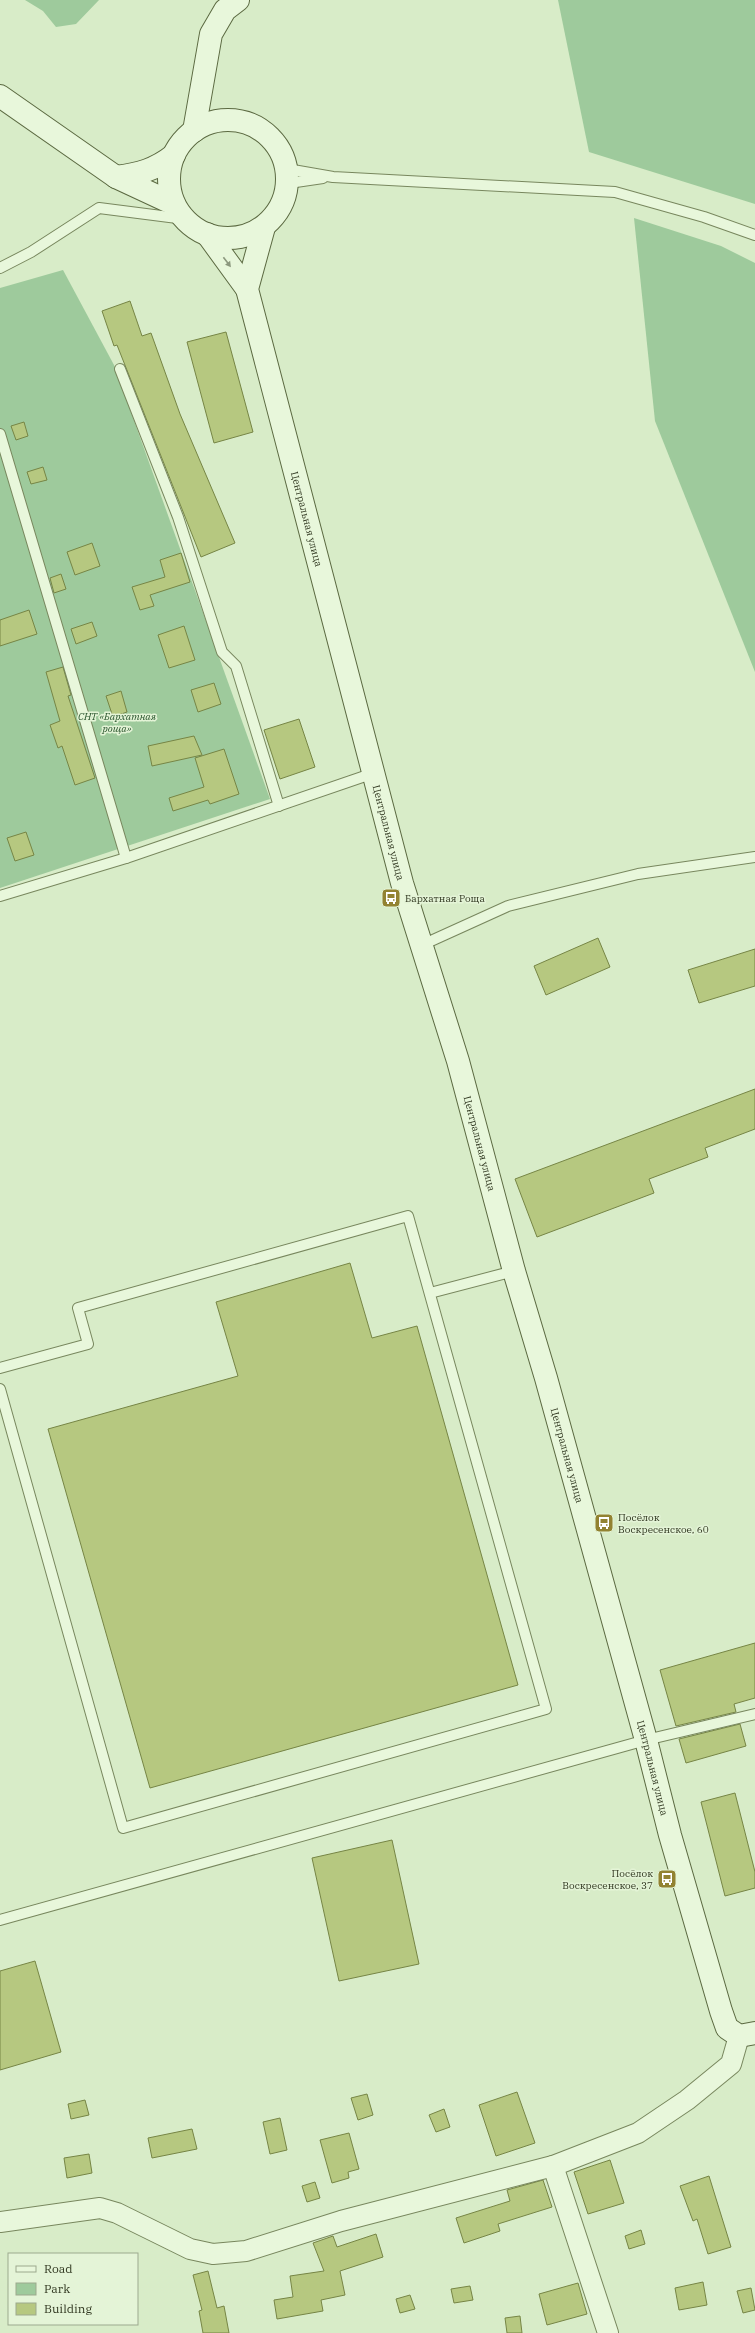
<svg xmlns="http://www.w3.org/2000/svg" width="755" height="2333" font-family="'IBM Plex Serif',serif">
<rect width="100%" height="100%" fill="#d8ecc8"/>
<g fill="#9eca9c">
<path d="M25 0H99L76 24 56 27 43 11Z"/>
<path d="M558 0H755V204L589 152Z"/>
<path d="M634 218 721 246 755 263V672L655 421Z"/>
<path d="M63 270 114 365 270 799 0 888V288Z"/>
</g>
<g fill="#b6c880" stroke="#768545">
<path d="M130 301 142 336 151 333 180 414 235 543 201 557 117 345 114 346 102 311Z"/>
<path d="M226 332 253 432 214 443 187 342Z"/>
<path d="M24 422 28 436 16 440 11 426Z"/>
<path d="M43 467 47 480 31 484 27 472Z"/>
<path d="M92 543 100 566 75 575 67 552Z"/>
<path d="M181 553 190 582 150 595 154 606 140 610 132 587 165 577 160 560Z"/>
<path d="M61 574 66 589 54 593 50 578Z"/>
<path d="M29 610 37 634 0 646V620Z"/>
<path d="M92 622 97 636 76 644 71 629Z"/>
<path d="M184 626 195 660 169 668 158 635Z"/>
<path d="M63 667 71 695 68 696 95 778 75 785 62 746 58 748 50 725 60 721 46 672Z"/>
<path d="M214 683 221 704 198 712 191 690Z"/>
<path d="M121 691 127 712 113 717 106 696Z"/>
<path d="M299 719 315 767 280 779 264 730Z"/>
<path d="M194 736 202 755 152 766 148 746Z"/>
<path d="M224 749 239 794 210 804 208 800 173 811 169 798 204 787 195 758Z"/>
<path d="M26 832 34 855 15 861 7 838Z"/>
<path d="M598 938 610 967 546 995 534 966Z"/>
<path d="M755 949V986L699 1003 688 970Z"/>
<path d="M755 1089V1129L705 1148 708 1157 649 1179 654 1193 537 1237 515 1179Z"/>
<path d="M350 1263 372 1338 417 1326 518 1685 150 1788 48 1429 238 1376 216 1302Z"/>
<path d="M755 1643V1698L734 1704 736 1712 676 1726 660 1670Z"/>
<path d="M740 1724 746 1746 686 1763 679 1739Z"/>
<path d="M735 1793 755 1872V1888L725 1896 701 1802Z"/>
<path d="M392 1840 419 1964 339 1981 312 1858Z"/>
<path d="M35 1961 61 2052 0 2070V1971Z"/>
<path d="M517 2092 535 2143 496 2156 479 2105Z"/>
<path d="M367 2094 373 2115 358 2120 351 2098Z"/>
<path d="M85 2100 89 2115 71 2119 68 2104Z"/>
<path d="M444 2109 450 2127 436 2132 429 2115Z"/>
<path d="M280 2118 287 2150 270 2154 263 2122Z"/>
<path d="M192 2129 197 2149 152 2158 148 2138Z"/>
<path d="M349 2133 359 2169 348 2172 349 2178 332 2183 320 2140Z"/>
<path d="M89 2154 92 2173 67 2178 64 2158Z"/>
<path d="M610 2160 624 2203 588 2214 574 2172Z"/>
<path d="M709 2176 731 2247 708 2254 697 2219 693 2221 680 2186Z"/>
<path d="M543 2180 552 2207 498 2224 500 2231 464 2243 456 2218 510 2201 507 2190Z"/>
<path d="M315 2182 320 2198 307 2202 302 2186Z"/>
<path d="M641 2230 645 2244 629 2249 625 2236Z"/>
<path d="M376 2234 383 2257 340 2271 345 2295 321 2300 323 2311 277 2319 274 2300 293 2297 290 2276 324 2271 313 2243 333 2236 337 2247Z"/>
<path d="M208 2271 217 2308 224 2306 229 2333H203L199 2311 202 2310 193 2275Z"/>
<path d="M703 2282 707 2305 679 2310 675 2288Z"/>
<path d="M578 2283 587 2314 547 2325 539 2294Z"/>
<path d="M470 2286 473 2300 454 2303 451 2289Z"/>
<path d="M751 2288 755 2310 743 2313 737 2291Z"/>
<path d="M410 2295 415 2309 400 2313 396 2299Z"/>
<path d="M520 2316 522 2333H507L505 2318Z"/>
</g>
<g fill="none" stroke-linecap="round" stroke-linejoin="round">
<defs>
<g id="lane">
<path d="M287 169 333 177 615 192 704 217 755 235"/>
<path d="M289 183 323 178"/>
<path d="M0 268 31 252 99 208 185 219"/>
<path d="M120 369 178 517 222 652 236 666 279 806"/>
<path d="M0 434 126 858"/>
<path d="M0 896 126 858 374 773"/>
<path d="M422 945 508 906 638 874 755 857"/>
<path d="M430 1293 514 1271"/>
<path d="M0 1368 88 1344 78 1308 408 1216 546 1709 123 1828 0 1389"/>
<path d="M0 1920 646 1740 755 1714"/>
</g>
<g id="street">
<path d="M553 2166 608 2333"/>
<path d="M0 2222 100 2208 117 2213 190 2249 213 2254 246 2251 341 2221 553 2166 638 2133 687 2100 731 2064 739 2036"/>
</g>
<g id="secondary">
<path d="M0 96 116 177 174 204"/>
<circle cx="228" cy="179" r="59"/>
<path d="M194 131 211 34 225 10 238 0"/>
<path d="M116 177C139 174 155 170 174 155"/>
<path id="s1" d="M264 227 247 289 402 883 458 1061 514 1271 546 1378 646 1740 670 1835 721 2011 727 2028 739 2036 755 2033"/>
<path d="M207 234 247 289"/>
</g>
</defs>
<use href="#lane" stroke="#78875e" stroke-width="12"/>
<use href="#street" stroke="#78875e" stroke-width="22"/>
<use href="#secondary" stroke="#5b6941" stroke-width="24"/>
<use href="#lane" stroke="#e8f7db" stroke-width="10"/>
<use href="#street" stroke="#e8f7db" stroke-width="20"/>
<use href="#secondary" stroke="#e8f7db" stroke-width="22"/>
</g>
<defs><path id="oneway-solid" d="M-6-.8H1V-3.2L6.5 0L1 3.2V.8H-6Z"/></defs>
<use fill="#8c987e" href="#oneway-solid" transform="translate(227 262) rotate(53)"/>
<defs>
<symbol id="bus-square" viewBox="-11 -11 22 22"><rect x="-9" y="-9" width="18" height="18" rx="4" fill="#928231" stroke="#e4f4d7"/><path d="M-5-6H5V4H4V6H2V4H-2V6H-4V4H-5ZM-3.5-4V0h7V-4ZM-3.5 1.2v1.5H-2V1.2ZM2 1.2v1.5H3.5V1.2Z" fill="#fff"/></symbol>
</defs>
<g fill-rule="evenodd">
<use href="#bus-square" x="380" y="887" width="22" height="22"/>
<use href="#bus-square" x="593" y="1512" width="22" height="22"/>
<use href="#bus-square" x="656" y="1868" width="22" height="22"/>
</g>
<g text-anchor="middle" stroke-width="3" stroke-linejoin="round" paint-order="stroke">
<g font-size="10" fill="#313821" stroke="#e4f4d7">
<text dy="4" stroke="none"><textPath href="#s1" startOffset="302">Центральная улица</textPath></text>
<text dy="4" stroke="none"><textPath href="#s1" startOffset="626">Центральная улица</textPath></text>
<text dy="4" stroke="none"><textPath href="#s1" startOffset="950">Центральная улица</textPath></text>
<text dy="4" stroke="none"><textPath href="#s1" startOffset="1274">Центральная улица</textPath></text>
<text dy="4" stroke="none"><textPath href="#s1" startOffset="1598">Центральная улица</textPath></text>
</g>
<g font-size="10" font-style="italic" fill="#28532c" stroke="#e4f4d7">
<text x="117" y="720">СНТ «Бархатная<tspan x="117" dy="12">роща»</tspan></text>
</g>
<g font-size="10" fill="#313821" stroke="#e4f4d7" text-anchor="start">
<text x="405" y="902">Бархатная Роща</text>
<text x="618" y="1521">Посёлок<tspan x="618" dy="12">Воскресенское, 60</tspan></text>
<text x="653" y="1877" text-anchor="end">Посёлок<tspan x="653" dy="12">Воскресенское, 37</tspan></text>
</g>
</g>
<rect x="8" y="2253" width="130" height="72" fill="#e4f4d7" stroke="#9ca98e"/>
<rect x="16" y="2266" width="20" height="6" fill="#e8f7db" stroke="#9ca98e"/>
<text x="44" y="2273" font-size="12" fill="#313821">Road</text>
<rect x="16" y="2283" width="20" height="12" fill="#9eca9c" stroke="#9ca98e"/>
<text x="44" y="2293" font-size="12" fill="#313821">Park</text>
<rect x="16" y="2303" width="20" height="12" fill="#b6c880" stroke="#9ca98e"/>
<text x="44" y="2313" font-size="12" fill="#313821">Building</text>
</svg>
